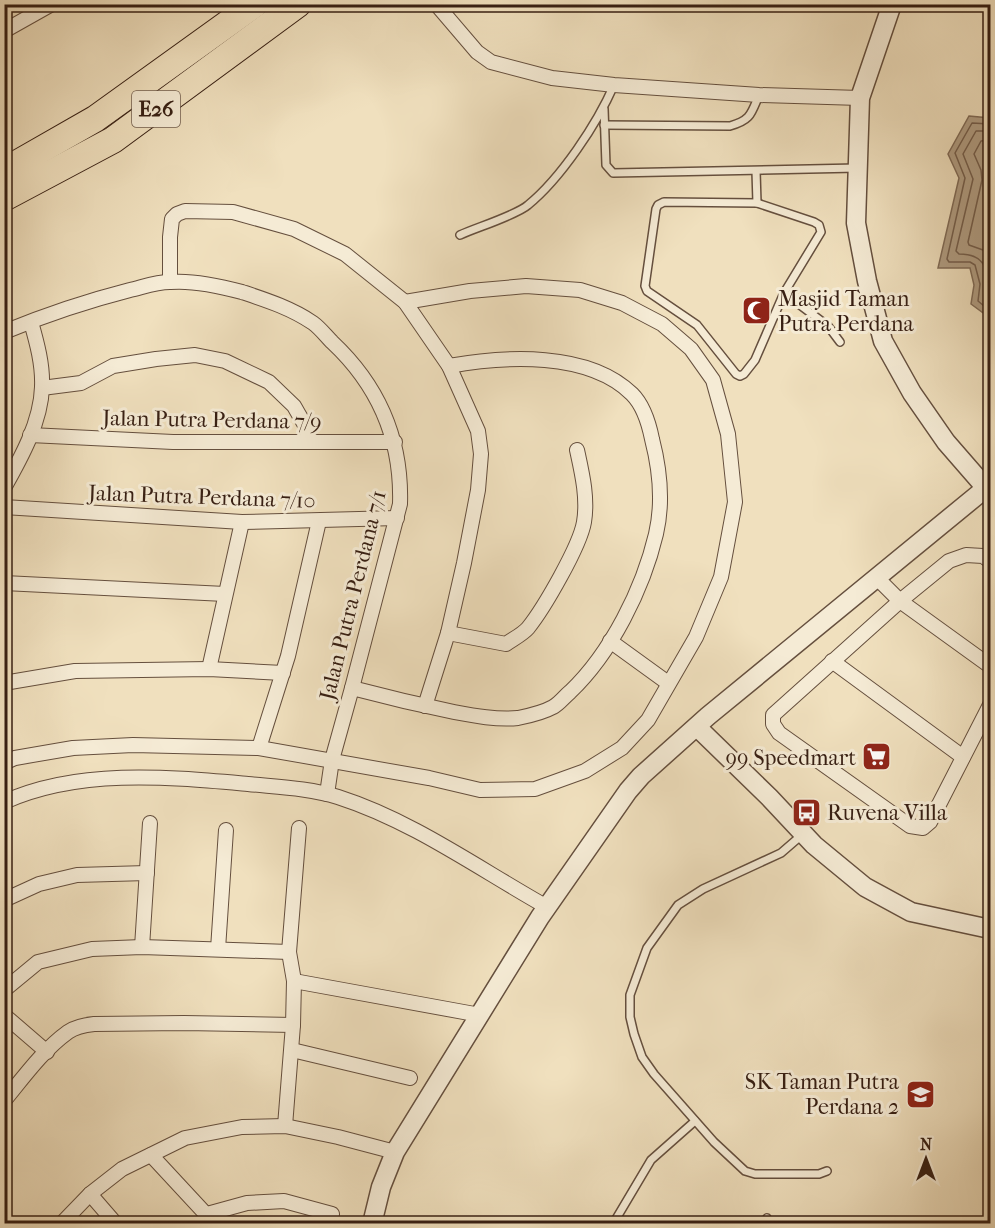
<svg xmlns="http://www.w3.org/2000/svg" width="995" height="1228" font-family="'IM FELL French Canon',serif">
<rect width="100%" height="100%" fill="#f0e0be"/>
<filter id="stains"><feTurbulence type="fractalNoise" baseFrequency=".00333" numOctaves="4"/><feColorMatrix values="0 0 0 0 .2 0 0 0 0 .09 0 0 0 0 .02 0 0 0 .5 -.17"/></filter>
<radialGradient id="worn" r=".72"><stop offset=".6" stop-color="#630" stop-opacity="0"/><stop offset="1" stop-color="#630" stop-opacity=".3"/></radialGradient>
<path fill="#b19e84" stroke="#806b57" stroke-width="1.5" d="M969 116 990 118V318L971 304 974 285 970 268H938L959 178 948 154Z"/>
<g fill="none" stroke-linecap="round" stroke-linejoin="round">
<g stroke="#745e4c" stroke-width="1.5">
<path d="M990 124 972 123 955 153 965 178 947 259 949 262H970L975 265 980 284 978 301 990 311"/>
<path d="M990 131H976L963 154 973 179 956 251 959 254C988 254 988 272 986 297L990 301"/>
<path d="M990 140 981 141 974 154 981 170 982 180 968 242 969 245 983 250 990 259"/>
</g>
<defs>
<g id="service">
<path d="M604 109 606 165 613 173 857 168"/>
<path d="M604 125 730 126C751 120 751 114 759 95"/>
<path d="M756 171 757 203"/>
<path d="M664 202 757 203 814 222 819 225 821 232 784 293 755 360 744 374 740 376 736 374 697 325 647 291 645 286 656 209 658 205Z"/>
<path d="M460 235C475 228 517 215 528 205 561 178 597 124 614 85"/>
<path d="M784 293 828 326 840 342"/>
<path d="M803 834 781 853 703 889 678 905 647 948 630 995V1017L634 1034 642 1057 654 1074 714 1142 745 1171 755 1174H819L827 1171"/>
<path d="M613 1224 651 1160 695 1121"/>
<path d="M764 1224 767 1218"/>
</g>
<g id="minor">
<path d="M436 4 477 52 491 62 552 78 614 85 759 95 860 98"/>
<path d="M4 31 52 4"/>
<path d="M170 281V237L172 219 177 214 185 211 233 212 294 229 345 254 405 302 449 366 478 431 481 454 478 490 464 563 448 633 425 706"/>
<path d="M4 332C45 315 87 301 130 290 143 287 156 282 170 282 193 280 220 286 242 292 266 300 291 308 313 323 320 328 326 336 332 342 379 386 402 440 400 504L352 688 332 760 327 794"/>
<path d="M42 388 81 383 113 366 156 359 195 355 225 361 269 382 294 406 306 427 310 441"/>
<path d="M30 435 173 442H395"/>
<path d="M4 488C21 458 41 422 42 387 43 365 37 343 31 322"/>
<path d="M4 507 242 522 397 518"/>
<path d="M990 561 983 556 966 555 949 561 900 601 773 715V724L779 733 910 826 923 828 930 822 990 705"/>
<path d="M877 578 900 601 990 666"/>
<path d="M4 583 225 594"/>
<path d="M448 633 506 644C513 639 523 634 528 628 544 608 580 546 584 522 588 498 582 473 577 450"/>
<path d="M610 641 668 683"/>
<path d="M832 661 963 757"/>
<path d="M209 669 242 522"/>
<path d="M4 683 75 671 209 669 283 673"/>
<path d="M352 688C386 697 420 705 454 712 475 716 497 720 518 718 528 716 544 712 553 707 559 704 564 697 570 692 611 653 643 589 656 534 663 504 660 470 652 439 649 424 644 406 632 394 588 351 505 356 449 366"/>
<path d="M259 748 288 656 319 521"/>
<path d="M4 763 15 758 73 748 133 745 259 748 429 778 480 790 535 789 585 771 622 748 648 720 696 637 721 577 735 502 728 434 713 380 691 349 662 324 622 303 580 290 526 286 470 291 405 302"/>
<path d="M4 802C79 768 169 777 248 784 277 787 309 788 338 797 413 821 479 869 547 907"/>
<path d="M4 900 39 884 77 875 147 873"/>
<path d="M142 947 150 823"/>
<path d="M218 949 226 830"/>
<path d="M294 981 480 1015"/>
<path d="M4 990 38 962 92 949 142 947 289 952"/>
<path d="M4 1015 47 1052"/>
<path d="M292 1050 410 1078"/>
<path d="M4 1101C23 1078 43 1050 68 1032 75 1027 85 1025 94 1024L184 1023 293 1025"/>
<path d="M285 1126 293 1025 294 981 289 952 299 828"/>
<path d="M151 1155 215 1224"/>
<path d="M90 1194 116 1224"/>
<path d="M207 1214 247 1203 284 1201 332 1214"/>
<path d="M61 1224 90 1194 122 1169 185 1138 242 1127 285 1126 338 1137 395 1152"/>
</g>
<g id="tertiary">
<path d="M697 727 769 797 814 845 865 887 911 912 990 929"/>
<path d="M372 1224 381 1187 395 1152 540 917 628 791 641 776 708 716 986 488 946 442 912 393 883 341 867 281 856 223 860 98 892 4"/>
</g>
<g id="motorway">
<path d="M4 171 95 119 255 4"/>
<path d="M4 198 113 140 298 4"/>
</g>
</defs>
<use href="#service" stroke="#654f3e" stroke-width="10"/>
<use href="#minor" stroke="#654f3e" stroke-width="16"/>
<use href="#tertiary" stroke="#654f3e" stroke-width="21"/>
<use href="#motorway" stroke="#371f13" stroke-width="28"/>
<use href="#service" stroke="#f5ebd5" stroke-width="7"/>
<use href="#minor" stroke="#f5ebd5" stroke-width="14"/>
<use href="#tertiary" stroke="#f5ebd5" stroke-width="18"/>
<use href="#motorway" stroke="#f0e0be" stroke-width="26"/>
</g>
<defs>
<symbol id="mosque-square" viewBox="-11 -11 22 22"><rect x="-9" y="-9" width="18" height="18" rx="4" fill="#8f2418" stroke="#f5ebd5"/><path d="M3.5-4.9A6 6 0 1 0 3.5 4.9A5 5 0 1 1 3.5-4.9Z" fill="#fff"/></symbol>
<symbol id="supermarket-square" viewBox="-11 -11 22 22"><rect x="-9" y="-9" width="18" height="18" rx="4" fill="#8f2418" stroke="#f5ebd5"/><path d="M-6-5.5h2.5l.6 2H6L4.5 2H-2.5L-4.4-4H-6ZM-1.5 3.2a1.3 1.3 0 1 0 .1 0ZM3 3.2a1.3 1.3 0 1 0 .1 0Z" fill="#fff"/></symbol>
<symbol id="bus-square" viewBox="-11 -11 22 22"><rect x="-9" y="-9" width="18" height="18" rx="4" fill="#8f2418" stroke="#f5ebd5"/><path d="M-5-6H5V4H4V6H2V4H-2V6H-4V4H-5ZM-3.5-4V0h7V-4ZM-3.5 1.2v1.5H-2V1.2ZM2 1.2v1.5H3.5V1.2Z" fill="#fff"/></symbol>
<symbol id="school-square" viewBox="-11 -11 22 22"><rect x="-9" y="-9" width="18" height="18" rx="4" fill="#8f2418" stroke="#f5ebd5"/><path d="M0-5L7-2L0 1L-7-2ZM-4 1L0 2.5L4 1V4Q0 6-4 4Z" fill="#fff"/></symbol>
</defs>
<g fill-rule="evenodd">
<use href="#mosque-square" x="740" y="294" width="33" height="33"/>
<use href="#supermarket-square" x="860" y="740" width="33" height="33"/>
<use href="#bus-square" x="790" y="796" width="33" height="33"/>
<use href="#school-square" x="904" y="1078" width="33" height="33"/>
</g>
<g text-anchor="middle" stroke-width="6" stroke-linejoin="round" paint-order="stroke">
<rect fill="#f5ebd5" stroke="#705c4d" stroke-width="1.5" x="132" y="91" width="48" height="36" rx="4.5"/>
<g font-size="21" font-weight="bold" fill="#371f13">
<text x="156" y="116">E26</text>
</g>
<g font-size="22" fill="#371f13" stroke="#f5ebd5" text-anchor="start">
<text x="778" y="306">Masjid Taman<tspan x="778" dy="25">Putra Perdana</tspan></text>
<text x="856" y="765" text-anchor="end">99 Speedmart</text>
<text x="827" y="820">Ruvena Villa</text>
<text x="899" y="1089" text-anchor="end">SK Taman Putra<tspan x="899" dy="25">Perdana 2</tspan></text>
</g>
<g font-size="22" fill="#371f13" stroke="#f5ebd5">
<text transform="translate(212 419) rotate(1)" y="8">Jalan Putra Perdana 7/9</text>
<text transform="translate(202 496) rotate(2)" y="8">Jalan Putra Perdana 7/10</text>
<text transform="translate(352 595) rotate(-76)" y="8">Jalan Putra Perdana 7/1</text>
</g>
</g>
<rect width="995" height="1228" fill="none" stroke="#f0e0be" stroke-width="24"/>
<rect x="6" y="6" width="983" height="1216" fill="none" stroke="#371f13" stroke-width="3"/>
<rect x="12" y="12" width="971" height="1204" fill="none" stroke="#371f13" stroke-width="1.5"/>
<g transform="translate(926 1159)" stroke="#f5ebd5" stroke-width="4.5" paint-order="stroke">
<path d="M0-4.5L10 22L0 15L-10 22Z" fill="#371f13"/>
<text y="-9" font-size="16" font-weight="bold" text-anchor="middle" fill="#371f13">N</text>
</g>
<rect width="100%" height="100%" filter="url(#stains)"/>
<rect width="100%" height="100%" fill="url(#worn)"/>
</svg>
